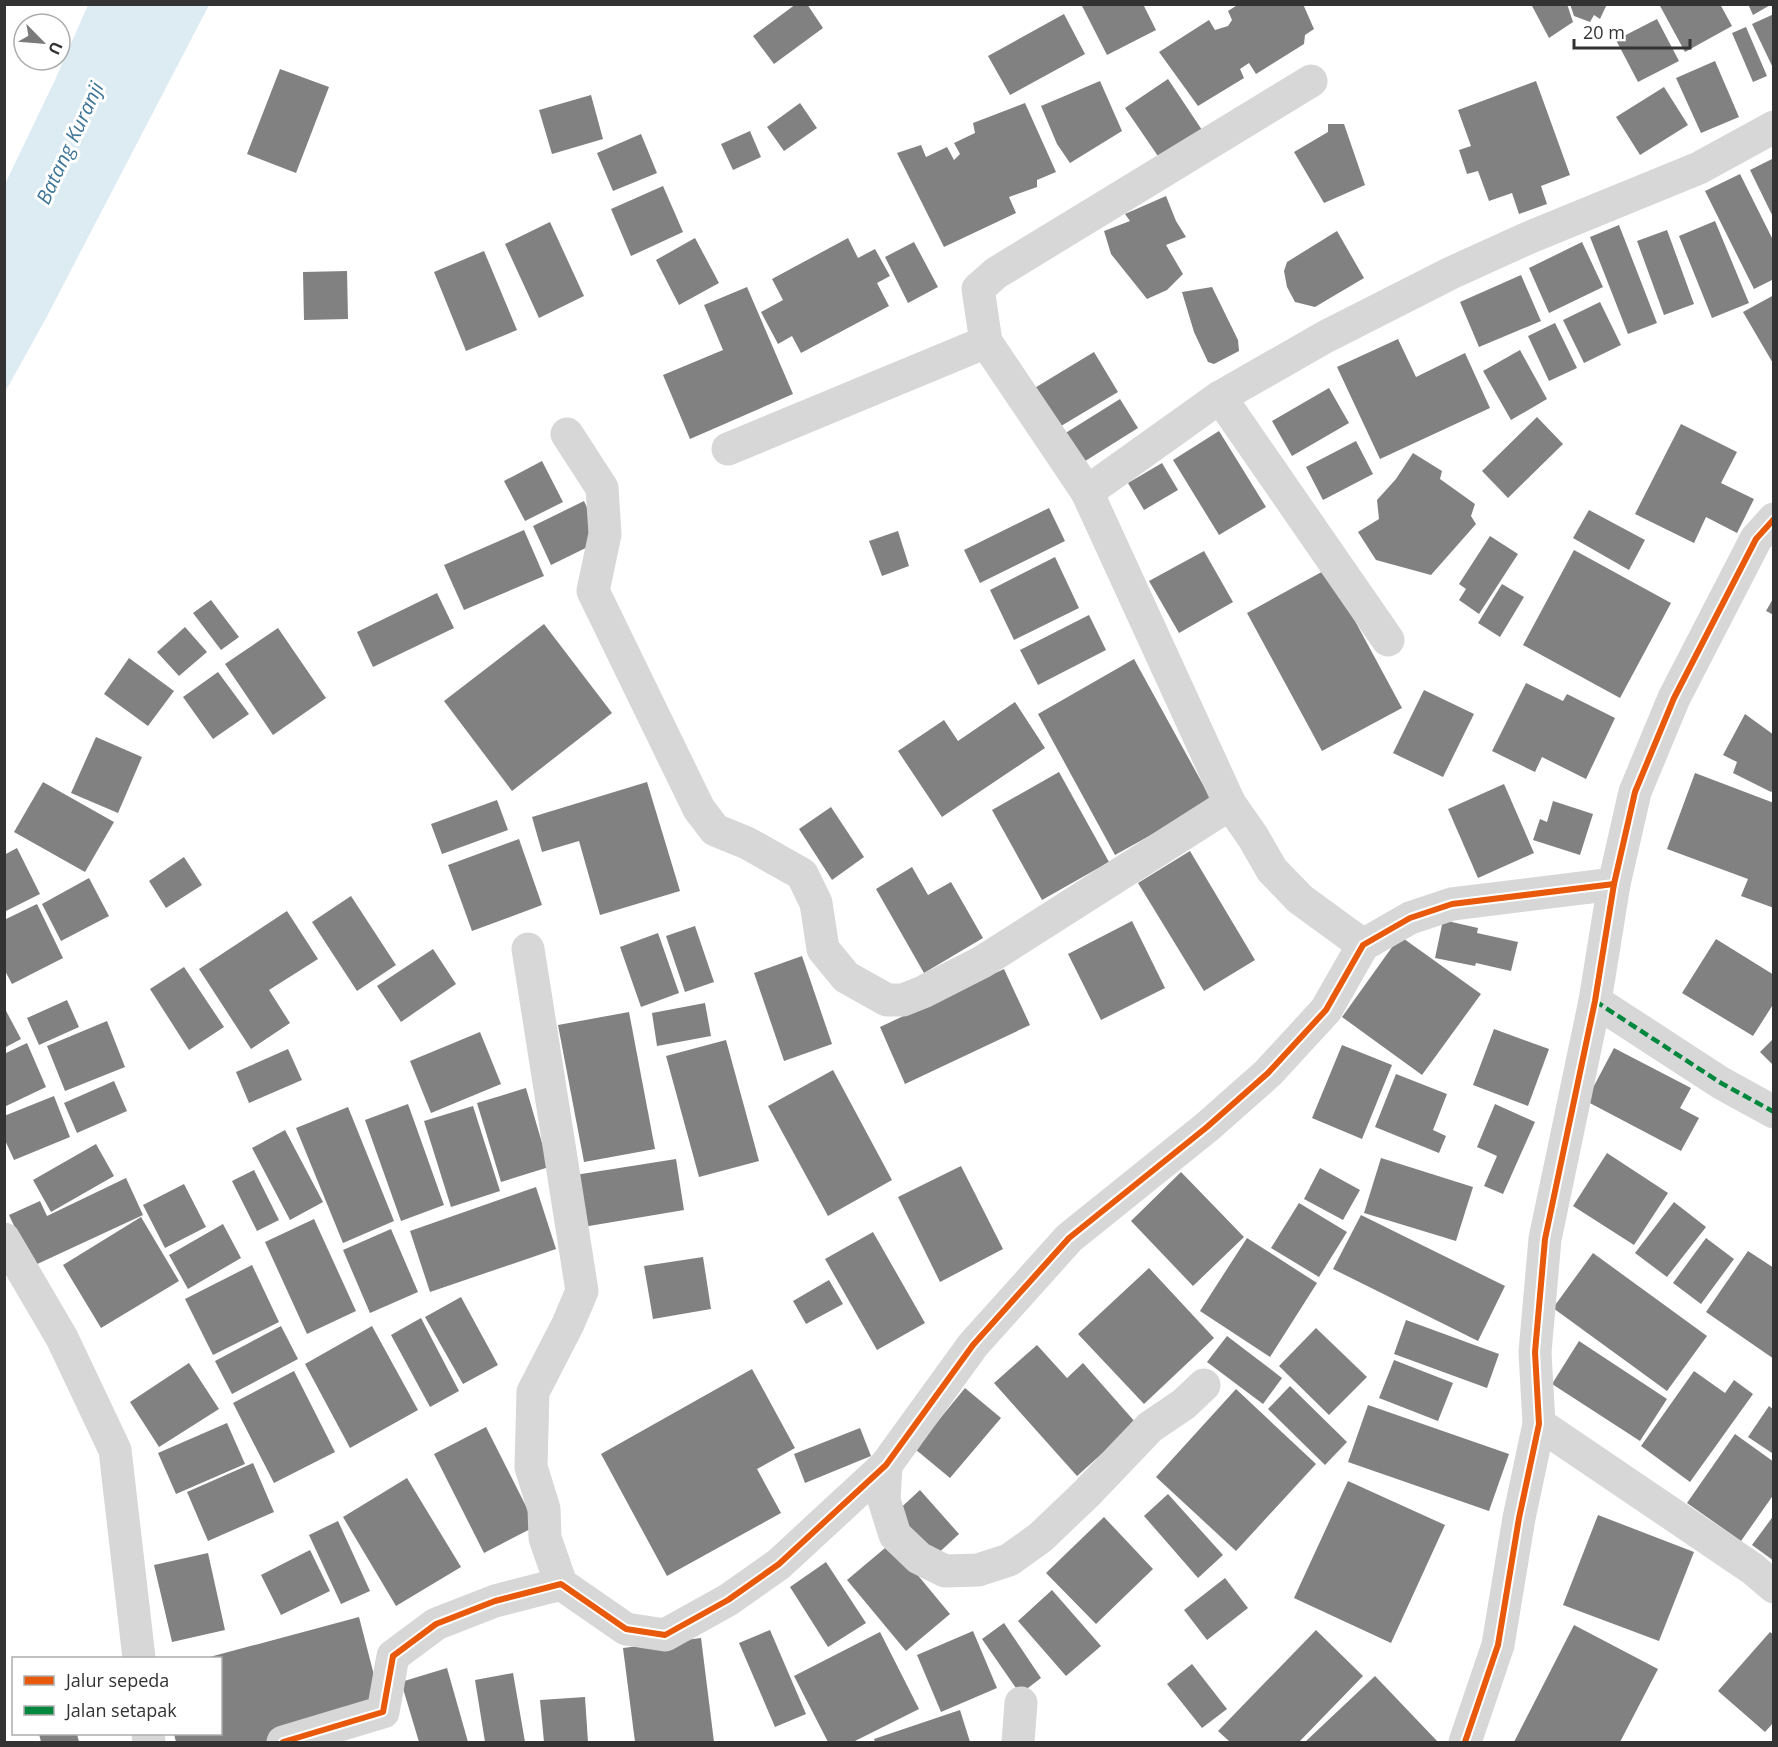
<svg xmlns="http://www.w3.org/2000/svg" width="1778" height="1747" font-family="'Open Sans',sans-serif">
<rect width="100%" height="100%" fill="#fff"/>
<path fill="#ddebf3" d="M88 5H209L45 320 5 392V184L55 80Z"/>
<g fill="#818181">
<path d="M796 4H807L823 28 774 64 753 36Z"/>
<path d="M1081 4H1143L1156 30 1107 55Z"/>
<path d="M1239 4H1303L1314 29 1305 35 1304 44 1256 74 1249 63 1240 69 1244 78 1198 106 1159 52 1209 20 1215 30 1228 26 1232 20 1228 11Z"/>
<path d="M1531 4H1567L1573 22 1549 38Z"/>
<path d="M1570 4H1607L1600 19 1594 15 1590 22 1574 16Z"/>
<path d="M1659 4H1720L1732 26 1685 52Z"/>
<path d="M1748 4H1772L1753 15Z"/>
<path d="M1064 14 1085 54 1010 95 988 56Z"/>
<path d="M1774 14V70L1752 24Z"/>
<path d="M1657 19 1679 61 1638 82 1616 40Z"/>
<path d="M1746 27 1767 76 1753 82 1732 33Z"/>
<path d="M1715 61 1739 117 1701 133 1676 78Z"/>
<path d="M280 69 329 87 296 173 247 154Z"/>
<path d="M1168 79 1202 130 1160 159 1125 108Z"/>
<path d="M1100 81 1122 131 1070 163 1057 144 1041 106Z"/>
<path d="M1536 81 1570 175 1541 186 1547 204 1519 214 1512 193 1489 201 1478 171 1467 174 1459 150 1471 146 1458 110Z"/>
<path d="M1664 87 1688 125 1640 155 1616 117Z"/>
<path d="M591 95 603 139 552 154 539 110Z"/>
<path d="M800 103 817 128 784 151 767 127Z"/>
<path d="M1025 103 1056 172 1037 180V187L1009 197 1016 213 944 247 897 153 921 145 926 157 947 147 954 160 960 154 954 143 975 133 973 123Z"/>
<path d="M1328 124H1344L1365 185 1324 203 1294 152 1328 132Z"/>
<path d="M750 131 761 157 733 170 721 144Z"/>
<path d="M641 134 657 173 613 191 597 153Z"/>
<path d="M1774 158V219L1750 170Z"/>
<path d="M1740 174 1774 242V279L1754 289 1705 191Z"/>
<path d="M663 186 683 232 631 256 611 209Z"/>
<path d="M1166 196 1176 221 1186 237 1166 245 1183 274 1167 290 1147 299 1111 254 1104 231 1130 221 1125 214Z"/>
<path d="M1715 221 1749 303 1712 318 1679 236Z"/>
<path d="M550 222 584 296 539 318 505 244Z"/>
<path d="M1619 225 1657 323 1628 334 1590 237Z"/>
<path d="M1667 230 1694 304 1664 315 1637 241Z"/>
<path d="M1337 231 1364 278 1315 307 1295 302 1287 287 1284 271 1287 262Z"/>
<path d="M695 238 719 283 679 305 656 260Z"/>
<path d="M848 238 858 258 875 249 890 276 877 283 889 306 801 353 792 336 778 344 761 312 783 300 772 279Z"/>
<path d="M914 242 938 287 908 303 885 257Z"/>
<path d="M1582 242 1603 287 1549 313 1529 268Z"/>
<path d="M484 251 517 330 466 351 434 272Z"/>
<path d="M347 271 348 319 304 320 303 272Z"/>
<path d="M1521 275 1541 321 1479 347 1460 302Z"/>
<path d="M747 287 793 394 690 439 663 375 723 350 704 305Z"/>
<path d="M1212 287 1238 340 1239 351 1214 364 1208 362 1194 332 1182 292Z"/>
<path d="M1774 295V365L1743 312Z"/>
<path d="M1600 302 1621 345 1584 363 1563 320Z"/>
<path d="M1555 323 1577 368 1549 381 1528 336Z"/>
<path d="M1398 339 1416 377 1465 353 1490 408 1380 459 1337 367Z"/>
<path d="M1520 350 1547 399 1511 420 1483 371Z"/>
<path d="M1094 352 1118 392 1056 429 1033 389Z"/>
<path d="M1329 388 1349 423 1292 456 1272 421Z"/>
<path d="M1120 399 1138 428 1082 463 1064 434Z"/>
<path d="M1537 417 1563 444 1508 498 1482 471Z"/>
<path d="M1681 424 1737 452 1721 483 1754 499 1737 533 1706 517 1694 543 1635 514Z"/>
<path d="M1219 431 1266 507 1219 535 1173 460Z"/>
<path d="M1356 441 1373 474 1323 500 1306 467Z"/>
<path d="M1413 453 1442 471 1440 479 1475 504 1471 516 1476 524 1431 575 1376 560 1358 532 1379 519 1377 500 1396 479Z"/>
<path d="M542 461 563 502 525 521 504 481Z"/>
<path d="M1162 463 1178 490 1144 510 1128 483Z"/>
<path d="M584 501 602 540 551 565 533 526Z"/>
<path d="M1049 508 1065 541 980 583 964 550Z"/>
<path d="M1589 510 1645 540 1629 570 1573 538Z"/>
<path d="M524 530 544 576 464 610 444 565Z"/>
<path d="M898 531 909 566 882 576 869 541Z"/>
<path d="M1490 536 1518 554 1479 614 1459 600 1466 589 1459 584Z"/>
<path d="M1574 550 1671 603 1620 698 1523 645Z"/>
<path d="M1204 551 1233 602 1179 633 1149 581Z"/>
<path d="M1055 557 1079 608 1014 640 990 590Z"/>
<path d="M1327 569 1402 708 1322 751 1247 613Z"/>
<path d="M1502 584 1524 597 1500 637 1478 623Z"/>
<path d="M437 593 454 628 373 667 357 632Z"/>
<path d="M1774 597V615L1766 611Z"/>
<path d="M211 600 239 637 221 650 193 613Z"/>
<path d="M1089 615 1106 650 1038 685 1020 650Z"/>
<path d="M544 624 612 713 512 791 444 701Z"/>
<path d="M185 627 207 652 179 676 157 652Z"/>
<path d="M278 628 326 698 273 735 225 664Z"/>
<path d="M129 658 174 691 148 726 104 694Z"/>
<path d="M1134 659 1212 801 1115 855 1038 714Z"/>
<path d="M218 672 249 714 213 739 183 697Z"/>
<path d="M1526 683 1563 701 1567 694 1615 718 1586 779 1542 757 1535 772 1492 751Z"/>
<path d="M1424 690 1474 714 1443 777 1393 753Z"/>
<path d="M1015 702 1045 748 942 817 898 751 944 720 958 741Z"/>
<path d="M1745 714 1774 735V789L1771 792 1733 773 1737 762 1723 755Z"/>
<path d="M96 737 142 757 118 813 71 793Z"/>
<path d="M1059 772 1109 862 1042 900 992 810Z"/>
<path d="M1695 773 1774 803V908L1741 896 1748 879 1667 849Z"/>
<path d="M43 782 114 822 85 872 14 832Z"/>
<path d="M647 782 680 891 600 915 579 841 542 852 532 817Z"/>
<path d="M1504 784 1534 853 1478 878 1448 809Z"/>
<path d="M497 800 508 830 442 854 431 824Z"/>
<path d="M1553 801 1593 814 1580 855 1533 840 1540 819 1547 822Z"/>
<path d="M831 807 864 857 832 880 799 829Z"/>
<path d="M519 839 542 905 472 931 448 865Z"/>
<path d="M17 848 40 894 4 912V855Z"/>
<path d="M1190 851 1255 960 1204 991 1138 883Z"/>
<path d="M184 857 202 885 166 908 149 881Z"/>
<path d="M912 867 928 895 951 882 983 938 924 973 876 889Z"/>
<path d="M89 878 109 916 61 941 42 904Z"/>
<path d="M351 896 396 965 357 991 312 922Z"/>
<path d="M37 904 63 958 12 984 4 969V920Z"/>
<path d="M287 911 318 959 269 990 290 1023 251 1049 199 969Z"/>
<path d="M1443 920 1478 928 1477 933 1518 942 1511 971 1476 963 1475 966 1435 958Z"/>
<path d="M1132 921 1165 988 1101 1020 1068 954Z"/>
<path d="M695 926 714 982 685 992 666 936Z"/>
<path d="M658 933 679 993 641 1007 620 947Z"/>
<path d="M1400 936 1481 994 1422 1075 1342 1017Z"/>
<path d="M1716 939 1774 975V1003L1753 1036 1682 993Z"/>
<path d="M433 949 456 984 401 1022 377 986Z"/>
<path d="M802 956 832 1044 784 1061 754 973Z"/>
<path d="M184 967 224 1027 189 1050 150 989Z"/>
<path d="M1004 969 1030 1025 905 1084 880 1027Z"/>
<path d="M67 1000 79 1027 39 1045 27 1018Z"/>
<path d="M705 1003 711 1036 657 1046 652 1013Z"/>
<path d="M4 1007 21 1039 4 1048Z"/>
<path d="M629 1012 655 1149 584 1162 558 1025Z"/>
<path d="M107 1021 125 1067 65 1091 47 1046Z"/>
<path d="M1494 1029 1549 1049 1528 1106 1473 1085Z"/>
<path d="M480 1032 501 1084 431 1113 410 1061Z"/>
<path d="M1774 1038V1066L1760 1052Z"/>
<path d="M726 1040 759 1161 699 1177 666 1056Z"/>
<path d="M27 1043 46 1087 4 1107V1054Z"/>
<path d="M1342 1045 1392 1065 1362 1139 1312 1118Z"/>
<path d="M1614 1048 1691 1088 1680 1108 1699 1118 1681 1151 1586 1101Z"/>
<path d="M288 1049 302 1080 249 1103 236 1072Z"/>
<path d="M833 1070 892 1180 828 1216 768 1106Z"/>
<path d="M1396 1074 1447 1094 1433 1130 1446 1136 1439 1153 1375 1127Z"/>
<path d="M114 1081 127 1111 77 1133 64 1103Z"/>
<path d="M526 1088 549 1167 501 1182 477 1103Z"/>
<path d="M54 1096 70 1137 14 1160 4 1138V1116Z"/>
<path d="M408 1104 444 1205 401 1221 365 1120Z"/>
<path d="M1495 1104 1535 1122 1503 1194 1484 1186 1497 1156 1477 1147Z"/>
<path d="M473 1106 500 1191 451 1207 424 1121Z"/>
<path d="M348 1107 394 1221 343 1243 296 1128Z"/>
<path d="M285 1130 323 1202 290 1220 252 1148Z"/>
<path d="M96 1144 114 1176 51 1212 33 1180Z"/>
<path d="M1607 1153 1668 1193 1634 1245 1573 1206Z"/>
<path d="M1381 1158 1473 1187 1456 1241 1364 1213Z"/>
<path d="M676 1159 684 1210 583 1227 575 1175Z"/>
<path d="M961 1166 1003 1249 940 1282 898 1197Z"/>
<path d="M1320 1168 1360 1190 1343 1220 1304 1199Z"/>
<path d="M254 1170 279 1220 257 1231 232 1181Z"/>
<path d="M1181 1172 1244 1237 1193 1286 1131 1221Z"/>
<path d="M126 1178 143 1215 33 1266 9 1215 40 1201 47 1216Z"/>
<path d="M184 1184 206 1227 165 1248 143 1205Z"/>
<path d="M536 1187 556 1249 430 1292 410 1231Z"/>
<path d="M1674 1202 1706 1227 1667 1277 1635 1253Z"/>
<path d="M1299 1203 1347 1232 1319 1277 1271 1248Z"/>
<path d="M1361 1215 1505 1286 1478 1341 1333 1269Z"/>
<path d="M141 1217 179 1281 101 1328 63 1265Z"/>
<path d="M314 1219 356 1311 307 1334 265 1242Z"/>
<path d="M223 1224 241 1258 188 1289 169 1255Z"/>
<path d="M391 1229 418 1292 370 1313 343 1250Z"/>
<path d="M873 1232 925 1323 877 1350 825 1259Z"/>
<path d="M1247 1238 1317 1283 1270 1357 1200 1311Z"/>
<path d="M1706 1238 1734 1259 1701 1304 1673 1283Z"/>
<path d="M1748 1251 1774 1268V1359L1706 1312Z"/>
<path d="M1593 1253 1707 1336 1667 1391 1553 1308Z"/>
<path d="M703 1257 711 1309 653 1319 644 1266Z"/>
<path d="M252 1265 279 1322 213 1355 185 1299Z"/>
<path d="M1149 1268 1214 1338 1144 1404 1078 1334Z"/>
<path d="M829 1280 843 1304 806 1324 793 1301Z"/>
<path d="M461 1297 498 1365 463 1384 425 1317Z"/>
<path d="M421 1318 459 1391 430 1407 391 1335Z"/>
<path d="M1406 1320 1499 1354 1487 1388 1394 1354Z"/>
<path d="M281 1326 298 1359 232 1394 215 1361Z"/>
<path d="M372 1326 418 1410 350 1448 305 1364Z"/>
<path d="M1316 1328 1367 1377 1329 1415 1279 1366Z"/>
<path d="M1227 1336 1282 1378 1263 1404 1207 1362Z"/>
<path d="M1579 1341 1667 1399 1640 1441 1552 1384Z"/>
<path d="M1037 1345 1067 1378 1083 1363 1136 1423 1077 1476 994 1383Z"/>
<path d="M1394 1360 1453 1383 1438 1421 1379 1398Z"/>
<path d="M189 1363 219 1409 159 1447 130 1402Z"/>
<path d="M752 1369 795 1448 757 1469 781 1513 667 1576 601 1454Z"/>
<path d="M294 1371 335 1452 274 1483 233 1403Z"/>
<path d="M1694 1371 1725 1393 1734 1380 1753 1394 1690 1482 1641 1446Z"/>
<path d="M1290 1386 1347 1442 1325 1465 1268 1409Z"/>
<path d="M965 1388 1001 1418 950 1478 915 1449Z"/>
<path d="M1236 1389 1316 1464 1236 1551 1156 1477Z"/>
<path d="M1368 1405 1509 1454 1489 1511 1348 1462Z"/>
<path d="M1769 1406 1774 1410 1772 1453 1748 1437Z"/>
<path d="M227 1423 245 1464 176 1494 158 1453Z"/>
<path d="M486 1427 536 1526 484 1553 434 1454Z"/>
<path d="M860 1428 871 1456 805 1483 794 1454Z"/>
<path d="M1735 1434 1774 1462V1494L1741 1541 1687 1503Z"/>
<path d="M253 1463 274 1512 208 1541 187 1492Z"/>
<path d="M407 1478 461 1567 396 1606 343 1517Z"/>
<path d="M1348 1481 1445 1525 1391 1643 1294 1598Z"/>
<path d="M920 1490 959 1534 932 1559 893 1515Z"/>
<path d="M1168 1494 1223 1555 1198 1578 1144 1516Z"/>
<path d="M1598 1515 1694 1552 1659 1641 1563 1605Z"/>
<path d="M1774 1515V1561L1752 1545Z"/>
<path d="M1104 1517 1153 1569 1096 1624 1046 1573Z"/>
<path d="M338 1521 370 1591 341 1604 309 1535Z"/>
<path d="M891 1543 950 1614 906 1651 847 1580Z"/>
<path d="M310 1550 330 1591 281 1615 261 1575Z"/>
<path d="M208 1553 225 1630 172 1642 154 1565Z"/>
<path d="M826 1562 866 1623 828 1647 790 1587Z"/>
<path d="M1225 1578 1248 1608 1207 1640 1184 1610Z"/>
<path d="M1052 1590 1101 1646 1066 1676 1018 1621Z"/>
<path d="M359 1617 383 1710 266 1742H176L174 1734H220V1658H206Z"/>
<path d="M1004 1623 1041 1678 1020 1694 982 1639Z"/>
<path d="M1574 1625 1658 1669 1620 1742H1514Z"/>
<path d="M770 1630 806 1714 775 1727 739 1643Z"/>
<path d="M1316 1630 1363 1676 1299 1742H1230L1218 1731Z"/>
<path d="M973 1631 997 1688 941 1712 917 1655Z"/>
<path d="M880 1632 919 1709 853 1742H828L794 1676Z"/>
<path d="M1770 1632 1774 1635V1722L1765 1732 1718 1691Z"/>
<path d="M701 1638 714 1742H635L623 1648Z"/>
<path d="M1192 1664 1227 1709 1202 1728 1167 1684Z"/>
<path d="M447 1668 468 1742H419L401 1682Z"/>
<path d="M513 1673 525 1742H485L475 1680Z"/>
<path d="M1375 1676 1438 1742H1305Z"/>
<path d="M585 1697 588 1742H544L540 1700Z"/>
<path d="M960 1710 970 1742H875L874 1739Z"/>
<path d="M39 1734H77L79 1742H41Z"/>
</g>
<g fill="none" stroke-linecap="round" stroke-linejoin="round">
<g stroke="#d7d7d7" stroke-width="33">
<path d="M1311 81 996 273 978 289 986 342 1087 492 1230 804 1253 837 1272 870 1300 899 1363 945"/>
<path d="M1220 397 1388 640"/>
<path d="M567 434 602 488 605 534 593 591 699 809 715 830 747 843 802 874 816 903 823 949 846 977 887 1000H903L923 992 982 962 1230 804"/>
<path d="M728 449 986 342"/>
<path d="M1087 492 1220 397 1325 337 1451 273 1528 238 1699 168 1774 127"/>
<path d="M528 949 582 1291 568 1324 533 1392 531 1467 544 1509 545 1538 561 1584"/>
<path d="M1595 1001 1721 1083 1774 1112"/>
<path d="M4 1239 62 1338 115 1450 139 1658"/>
<path d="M1539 1424 1753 1569 1774 1587"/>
<path d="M886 1465 884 1500 895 1535 919 1558 945 1571 978 1570 1009 1560 1041 1537 1087 1493 1150 1427 1184 1404 1204 1385"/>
<path d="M148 1734 149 1742"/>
<path d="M283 1742 383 1712 393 1656 436 1624 495 1601 561 1584 626 1629 665 1635 728 1600 779 1564 886 1465 973 1345 1069 1238 1207 1127 1268 1073 1326 1010 1363 945 1410 918 1452 904 1614 884"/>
<path d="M1018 1742 1021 1703"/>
<path d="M1465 1742 1498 1645 1519 1518 1539 1424 1535 1352 1545 1239 1595 1001 1614 884 1635 792 1674 698 1756 539 1774 519"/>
</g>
<path stroke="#00873e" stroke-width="4.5" stroke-dasharray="9 4.5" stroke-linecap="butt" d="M1595 1001 1721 1083 1774 1112"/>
<defs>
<g id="cycleway">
<path d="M283 1742 383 1712 393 1656 436 1624 495 1601 561 1584 626 1629 665 1635 728 1600 779 1564 886 1465 973 1345 1069 1238 1207 1127 1268 1073 1326 1010 1363 945 1410 918 1452 904 1614 884"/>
<path d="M1465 1742 1498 1645 1519 1518 1539 1424 1535 1352 1545 1239 1595 1001 1614 884 1635 792 1674 698 1756 539 1774 519"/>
</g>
</defs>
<use href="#cycleway" stroke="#fff" stroke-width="10"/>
<use href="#cycleway" stroke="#e8590c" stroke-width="6"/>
</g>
<g text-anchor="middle" stroke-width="6" stroke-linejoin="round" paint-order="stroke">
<g font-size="20" font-style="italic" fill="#3f7597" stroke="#fff">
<text transform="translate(70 143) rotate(-65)" y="7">Batang Kuranji</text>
</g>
</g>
<rect width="1778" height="1747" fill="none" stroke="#333333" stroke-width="12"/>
<rect x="12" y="1657" width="210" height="78" fill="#ffffff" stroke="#adadad" stroke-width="1.5"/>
<rect x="24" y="1676" width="30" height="9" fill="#e8590c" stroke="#adadad" stroke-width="1.5"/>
<text x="66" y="1687" font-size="18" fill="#333333">Jalur sepeda</text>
<rect x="24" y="1706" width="30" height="9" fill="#00873e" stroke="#adadad" stroke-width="1.5"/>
<text x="66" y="1717" font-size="18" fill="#333333">Jalan setapak</text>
<g transform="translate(42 42) rotate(115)"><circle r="28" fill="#ffffff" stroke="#adadad" stroke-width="1.5"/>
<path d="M0-4.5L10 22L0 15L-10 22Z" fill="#7a7a7a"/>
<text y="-9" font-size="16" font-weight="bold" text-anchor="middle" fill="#333333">U</text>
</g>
<path d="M1574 39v9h116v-9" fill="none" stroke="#333333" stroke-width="3"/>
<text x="1583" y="39" font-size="18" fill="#333333" stroke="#ffffff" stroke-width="4.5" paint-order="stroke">20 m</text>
</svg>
